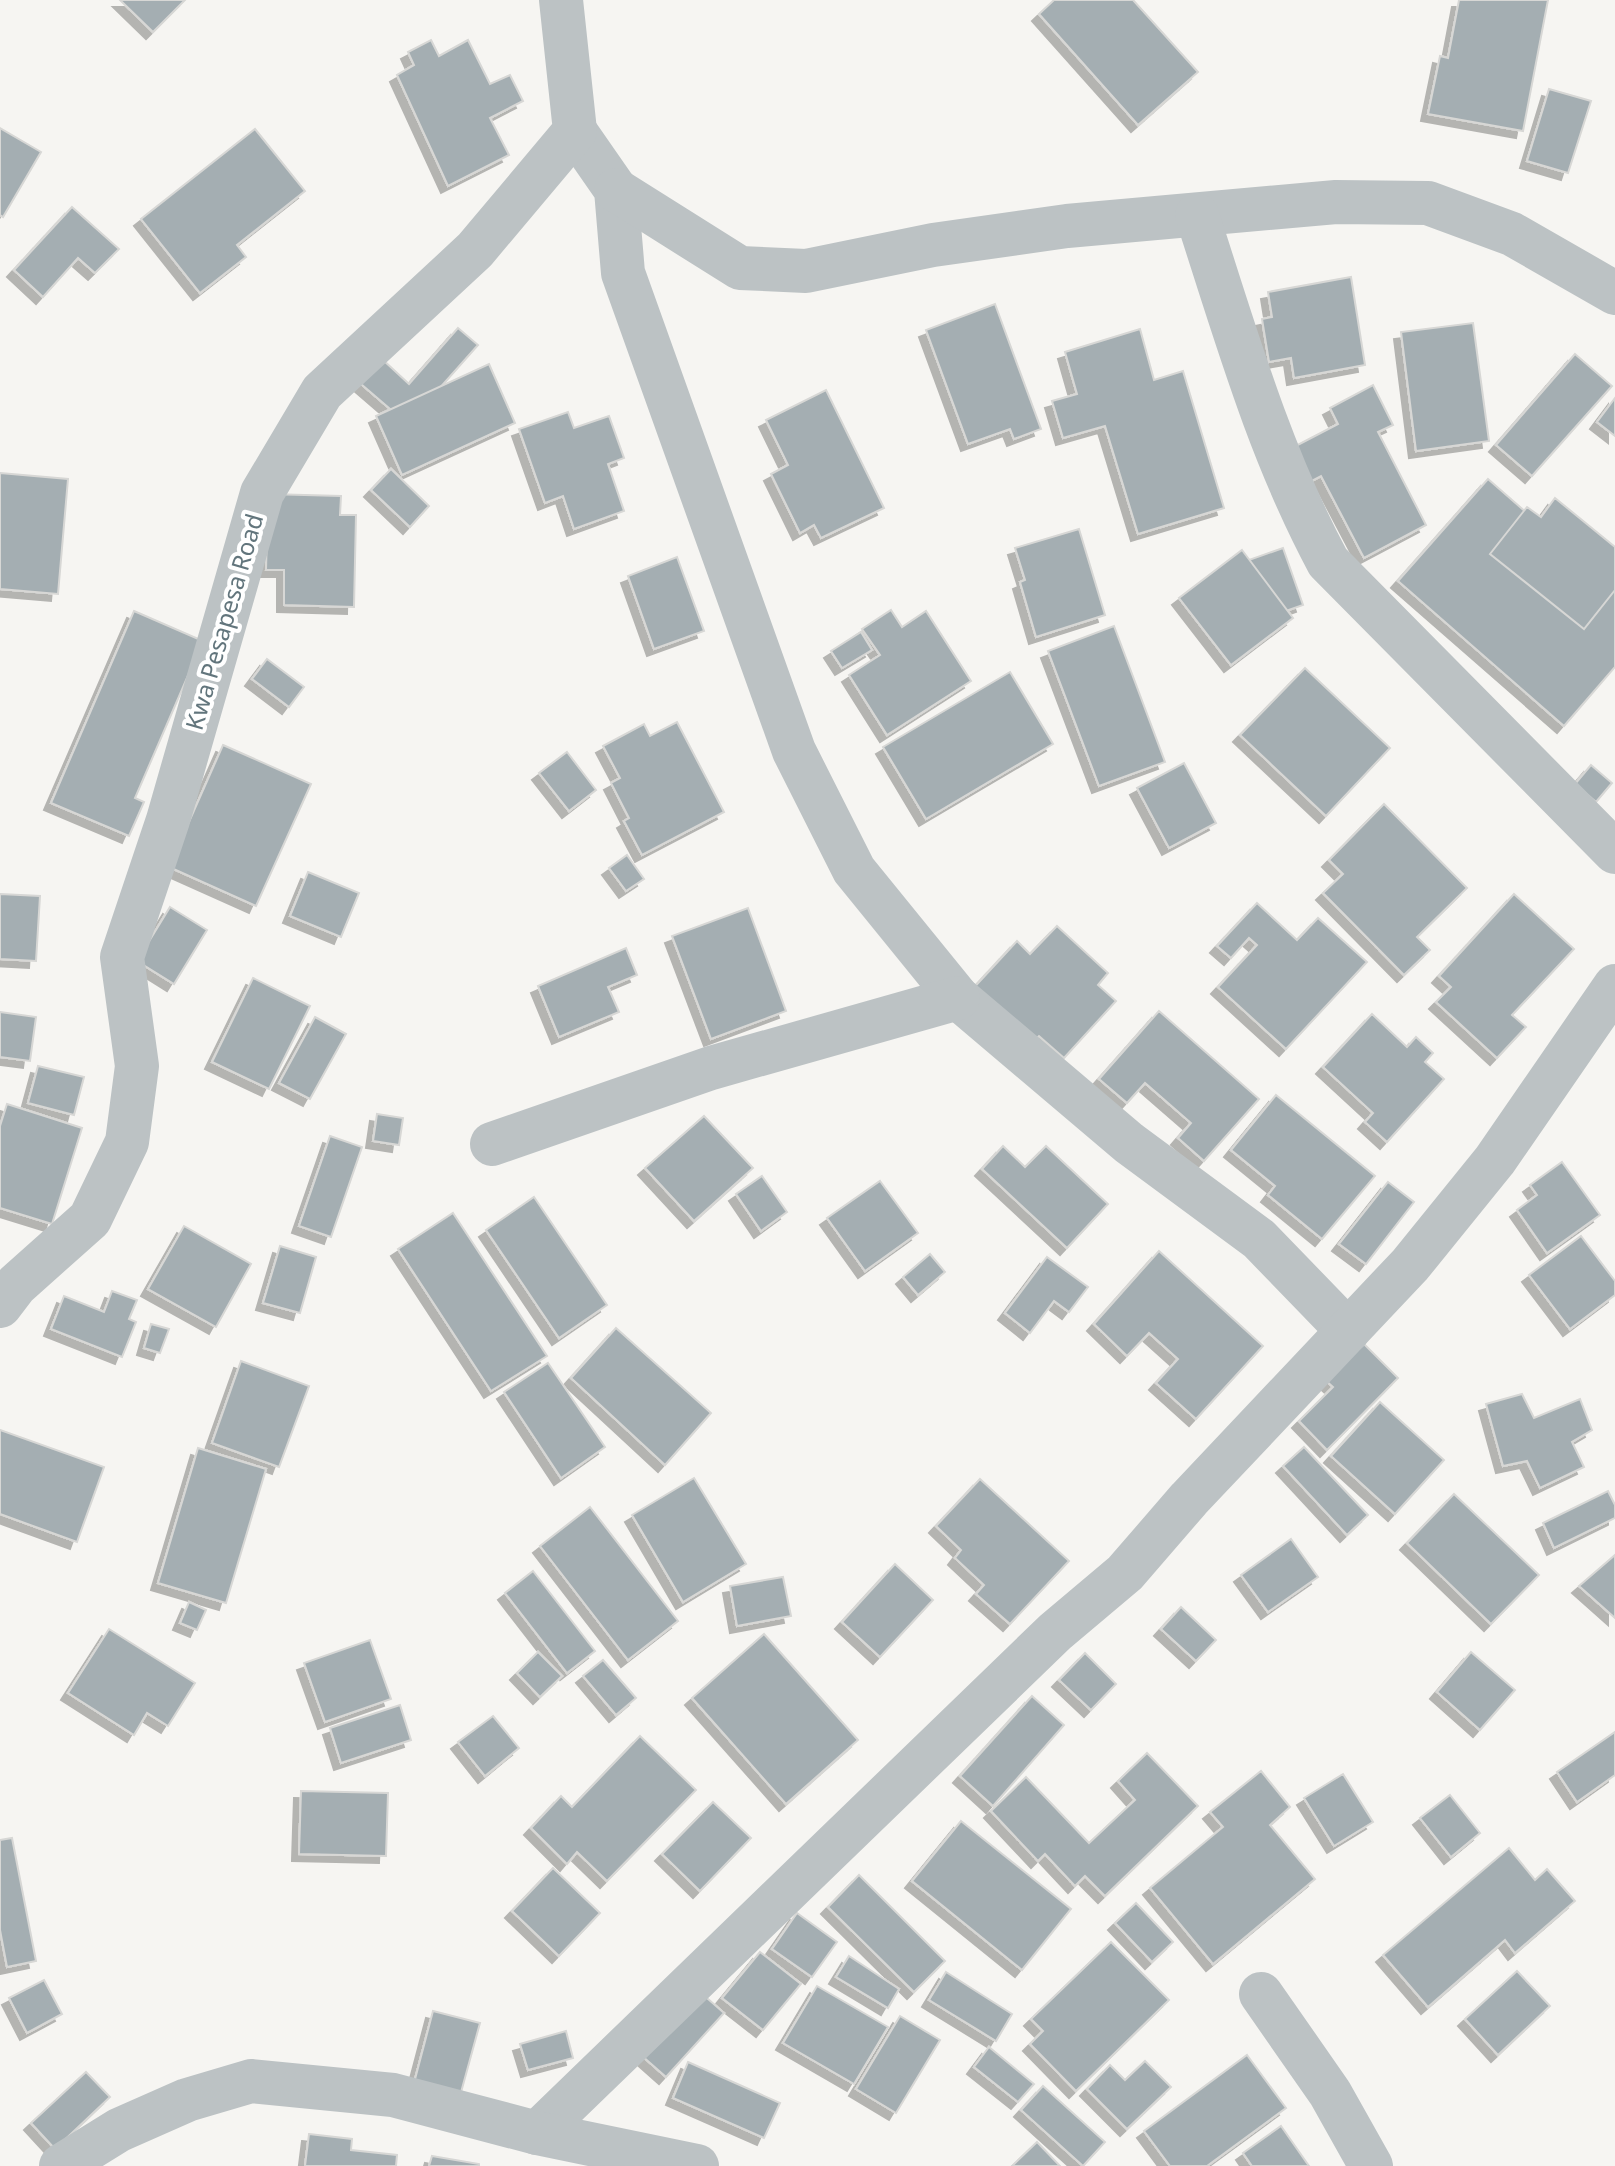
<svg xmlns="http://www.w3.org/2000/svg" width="1615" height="2166" font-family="'Noto Sans',sans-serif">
<defs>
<filter id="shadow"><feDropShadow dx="-7" dy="7" stdDeviation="0" flood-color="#0004"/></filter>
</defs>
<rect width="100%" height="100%" fill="#f6f5f2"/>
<g fill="#a4aeb2" stroke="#d7d7d5" stroke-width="2" filter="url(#shadow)">
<path d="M120 0H185L153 32Z"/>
<path d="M1054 0H1133L1198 72 1138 125 1039 14Z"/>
<path d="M1459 0H1548L1523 131 1428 114 1440 56 1448 58Z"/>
<path d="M431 40 439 56 468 40 490 84 510 75 523 101 490 118 509 155 448 186 397 75 414 65 408 52Z"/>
<path d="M1549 89 1591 101 1568 173 1527 161Z"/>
<path d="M0 128 41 152 3 217 0 215Z"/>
<path d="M255 129 305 191 237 245 246 257 200 293 141 219Z"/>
<path d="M72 207 119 249 95 273 78 258 43 297 14 270Z"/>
<path d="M1351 277 1365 365 1294 378 1291 358 1269 362 1262 319 1272 317 1268 292Z"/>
<path d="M995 304 1041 429 1014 439 1010 429 968 444 926 330Z"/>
<path d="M1473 323 1489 441 1416 451 1401 332Z"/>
<path d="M458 328 478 345 430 399 454 419 432 445 361 384 382 359 409 384Z"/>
<path d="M1140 329 1154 380 1183 371 1224 508 1138 534 1105 426 1063 438 1052 401 1077 394 1065 352Z"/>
<path d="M1575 354 1612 386 1532 476 1496 445Z"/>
<path d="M489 364 515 423 402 475 376 416Z"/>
<path d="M1373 385 1393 425 1378 432 1426 525 1364 558 1321 476 1306 484 1288 450 1338 424 1330 408Z"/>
<path d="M826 390 884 508 821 538 814 525 800 533 771 474 788 465 766 420Z"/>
<path d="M1615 398V436L1597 422Z"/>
<path d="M568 412 574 428 609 416 624 458 608 464 624 511 574 529 563 496 545 503 519 429Z"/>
<path d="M391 469 429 506 410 527 371 490Z"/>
<path d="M0 473 68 479 58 594 0 589Z"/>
<path d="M1488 479 1615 590V667L1564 726 1398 581Z"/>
<path d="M268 494 341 496 340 515H356L354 607 284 605V570H266Z"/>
<path d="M1555 498 1615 547V590L1584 629 1490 554 1527 507 1541 517Z"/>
<path d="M1079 529 1105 615 1036 637 1020 582 1025 580 1015 548Z"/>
<path d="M1283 548 1303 605 1266 618 1246 561Z"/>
<path d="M1242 550 1293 618 1231 665 1179 598Z"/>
<path d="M677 557 704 631 654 649 628 576Z"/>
<path d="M891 610 902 627 926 611 971 681 887 735 849 675 880 655 862 629Z"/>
<path d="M134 611 203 641 135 798 144 802 129 836 51 803Z"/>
<path d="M1114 626 1165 762 1099 786 1048 651Z"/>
<path d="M861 632 872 650 842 668 831 651Z"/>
<path d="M267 659 304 687 289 707 252 679Z"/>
<path d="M1305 668 1390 748 1326 816 1240 735Z"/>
<path d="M1010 672 1053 744 926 819 883 747Z"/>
<path d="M677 722 724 812 642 855 624 821 629 818 611 783 620 778 603 746 644 724 650 736Z"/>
<path d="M223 745 311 784 256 906 169 867Z"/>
<path d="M567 752 596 790 569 811 539 773Z"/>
<path d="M1184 763 1216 823 1169 848 1137 788Z"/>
<path d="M1591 765 1612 783 1596 802 1575 784Z"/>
<path d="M1384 804 1467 888 1417 937 1430 950 1404 975 1323 893 1343 874 1329 860Z"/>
<path d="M627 855 644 879 626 891 609 868Z"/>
<path d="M308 872 359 893 341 937 290 916Z"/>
<path d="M0 894 40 896 36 961 0 959Z"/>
<path d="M1514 894 1574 949 1512 1015 1526 1027 1497 1058 1436 1002 1451 987 1439 976Z"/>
<path d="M1257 903 1297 940 1318 918 1367 962 1286 1049 1218 987 1257 945 1249 938 1231 958 1217 946Z"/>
<path d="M170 907 207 930 174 984 137 961Z"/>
<path d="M748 908 786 1011 711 1039 672 936Z"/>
<path d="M1057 926 1108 973 1098 985 1116 1001 1064 1058 1039 1036 1025 1050 967 995 1017 941 1030 954Z"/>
<path d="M626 948 637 975 608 987 619 1012 559 1037 538 986Z"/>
<path d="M253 978 310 1006 269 1089 212 1062Z"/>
<path d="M1159 1011 1259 1099 1204 1161 1178 1138 1191 1123 1145 1083 1127 1103 1099 1079Z"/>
<path d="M0 1012 36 1017 30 1061 0 1057Z"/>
<path d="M1372 1014 1407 1047 1416 1037 1433 1053 1425 1062 1444 1079 1387 1142 1365 1122 1373 1113 1323 1067Z"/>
<path d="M315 1017 346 1034 310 1099 279 1083Z"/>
<path d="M38 1066 84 1077 74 1115 28 1103Z"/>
<path d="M1276 1095 1375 1176 1322 1239 1268 1195 1275 1186 1231 1150Z"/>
<path d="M7 1104 82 1128 52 1224 0 1208V1126Z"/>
<path d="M377 1114 403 1118 399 1145 373 1141Z"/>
<path d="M704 1116 753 1168 694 1221 645 1168Z"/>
<path d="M330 1136 362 1147 331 1237 299 1226Z"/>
<path d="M1003 1146 1025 1167 1046 1146 1108 1204 1067 1248 982 1169Z"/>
<path d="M1562 1162 1600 1215 1547 1253 1517 1210 1537 1195 1530 1185Z"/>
<path d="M762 1176 787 1212 761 1231 736 1194Z"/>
<path d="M880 1181 918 1233 865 1271 827 1218Z"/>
<path d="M1388 1182 1414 1202 1366 1264 1339 1244Z"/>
<path d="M534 1197 607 1305 559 1338 486 1230Z"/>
<path d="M453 1213 547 1356 491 1391 398 1249Z"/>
<path d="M184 1226 251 1264 216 1327 148 1289Z"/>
<path d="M1581 1236 1615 1281V1295L1570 1329 1529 1275Z"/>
<path d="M280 1246 316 1257 300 1313 263 1303Z"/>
<path d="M1159 1251 1263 1346 1196 1419 1156 1383 1178 1359 1149 1333 1127 1356 1094 1324Z"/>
<path d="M930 1254 945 1272 918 1295 903 1277Z"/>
<path d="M1047 1257 1088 1287 1069 1312 1054 1301 1030 1333 1005 1313Z"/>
<path d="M112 1291 137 1300 129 1319 136 1322 122 1357 51 1329 64 1296 104 1312Z"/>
<path d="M151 1324 169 1329 160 1353 144 1348Z"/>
<path d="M616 1328 711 1413 665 1465 571 1378Z"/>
<path d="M1362 1342 1398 1378 1327 1450 1299 1421 1333 1387 1324 1379Z"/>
<path d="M241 1361 309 1386 279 1467 212 1443Z"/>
<path d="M548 1363 605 1447 561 1478 504 1392Z"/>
<path d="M1522 1394 1534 1418 1580 1399 1592 1430 1572 1442 1584 1467 1540 1488 1527 1461 1503 1466 1486 1404Z"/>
<path d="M1380 1402 1444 1460 1395 1514 1331 1456Z"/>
<path d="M0 1430 104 1467 77 1542 0 1514Z"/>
<path d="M1304 1447 1368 1515 1347 1535 1283 1466Z"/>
<path d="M198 1448 266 1469 226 1603 158 1583Z"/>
<path d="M694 1478 746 1564 683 1602 632 1515Z"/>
<path d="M980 1479 1069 1561 1010 1624 976 1594 984 1585 955 1558 961 1550 936 1526Z"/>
<path d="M1608 1491 1615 1505V1518L1554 1548 1543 1523Z"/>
<path d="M1454 1494 1539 1575 1491 1624 1407 1543Z"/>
<path d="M590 1507 678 1621 628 1660 540 1546Z"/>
<path d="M1291 1539 1318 1577 1268 1612 1241 1575Z"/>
<path d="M1615 1555V1618L1579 1586Z"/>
<path d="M895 1564 933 1600 880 1657 842 1622Z"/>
<path d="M533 1571 595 1651 567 1673 505 1593Z"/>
<path d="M783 1577 791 1616 737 1626 730 1586Z"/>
<path d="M189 1602 206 1610 197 1630 180 1623Z"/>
<path d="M1181 1607 1216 1640 1196 1661 1161 1629Z"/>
<path d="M109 1629 195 1683 168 1726 147 1713 134 1735 68 1693Z"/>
<path d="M764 1634 858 1740 786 1804 692 1698Z"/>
<path d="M370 1640 391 1699 325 1722 304 1663Z"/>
<path d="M538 1652 562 1676 540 1697 517 1673Z"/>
<path d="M1471 1652 1515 1690 1480 1730 1437 1692Z"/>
<path d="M1085 1653 1116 1684 1091 1710 1059 1680Z"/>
<path d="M603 1660 636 1698 616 1715 583 1676Z"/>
<path d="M1032 1696 1064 1725 993 1806 960 1776Z"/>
<path d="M400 1705 411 1740 341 1763 330 1728Z"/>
<path d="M493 1716 519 1748 485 1776 458 1742Z"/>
<path d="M1615 1732V1775L1577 1802 1557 1772Z"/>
<path d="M640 1736 696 1790 607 1881 577 1852 567 1864 531 1828 561 1796 572 1807Z"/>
<path d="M1147 1753 1198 1806 1105 1896 1085 1876 1075 1886 1045 1854 1038 1861 991 1811 1026 1777 1089 1843 1135 1800 1118 1781Z"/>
<path d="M1261 1771 1290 1807 1270 1825 1315 1879 1213 1964 1150 1888 1223 1827 1210 1812Z"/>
<path d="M1343 1774 1373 1822 1334 1846 1304 1798Z"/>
<path d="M301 1791 388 1793 386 1856 299 1854Z"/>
<path d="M1450 1795 1480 1833 1451 1857 1420 1818Z"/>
<path d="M713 1802 751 1838 700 1891 662 1854Z"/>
<path d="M961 1821 1071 1909 1022 1970 912 1881Z"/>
<path d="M12 1838 36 1961 7 1967 0 1930V1840Z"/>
<path d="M1509 1848 1535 1880 1547 1869 1575 1901 1515 1953 1505 1940 1428 2007 1383 1955Z"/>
<path d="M553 1868 600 1913 559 1956 512 1911Z"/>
<path d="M859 1875 945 1961 914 1992 828 1907Z"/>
<path d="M1136 1903 1173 1942 1152 1962 1115 1923Z"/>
<path d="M797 1913 837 1942 812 1977 772 1949Z"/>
<path d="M1111 1942 1169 2000 1076 2091 1030 2044 1043 2031 1031 2019Z"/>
<path d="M760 1952 801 1984 763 2030 722 1998Z"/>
<path d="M849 1956 899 1989 888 2008 836 1977Z"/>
<path d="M1517 1971 1550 2006 1498 2055 1465 2019Z"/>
<path d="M946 1972 1012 2014 996 2041 929 2000Z"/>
<path d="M44 1980 62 2014 27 2033 9 1998Z"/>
<path d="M817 1986 888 2027 854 2084 783 2043Z"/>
<path d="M699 1991 724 2013 666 2077 641 2055Z"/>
<path d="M433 2011 480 2023 460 2096 414 2083Z"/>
<path d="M900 2016 940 2040 896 2113 856 2089Z"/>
<path d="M566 2031 573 2058 528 2070 520 2044Z"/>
<path d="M989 2047 1034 2084 1018 2102 974 2067Z"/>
<path d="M1247 2055 1286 2108 1207 2166H1170L1144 2131Z"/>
<path d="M1145 2061 1171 2087 1127 2129 1087 2089 1110 2065 1125 2080Z"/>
<path d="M688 2062 780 2103 764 2138 673 2098Z"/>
<path d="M86 2072 110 2097 55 2149 31 2123Z"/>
<path d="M1043 2086 1105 2142 1083 2166 1021 2110Z"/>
<path d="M1281 2126 1309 2166H1252L1243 2153Z"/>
<path d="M309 2134 352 2139 351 2150 397 2155 396 2166H305Z"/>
<path d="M1037 2142 1060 2166H1012Z"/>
<path d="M432 2156 479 2164V2166H429Z"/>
</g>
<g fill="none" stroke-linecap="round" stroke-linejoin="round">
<g stroke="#bcc2c4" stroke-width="44">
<path d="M575 131 616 190 623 273 794 751 854 870 958 998 1129 1143 1259 1239 1348 1331"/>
<path d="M616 190 740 268 806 271 933 245 1067 226 1336 202 1428 203 1512 234 1615 293"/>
<path d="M1197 215C1235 332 1269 452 1328 562L1615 852"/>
<path d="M492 1144 711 1068 958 998"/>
<path d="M0 1306 16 1285 90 1219 127 1142 137 1066 122 957 168 820 262 493 322 392 475 250 575 131 561 0"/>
<path d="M1261 1994 1330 2093 1371 2166"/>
<path d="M537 2133 1055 1632 1125 1573 1189 1499 1410 1265 1495 1160 1615 986"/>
<path d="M61 2166 119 2130 187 2100 251 2081 393 2095 537 2133 697 2166"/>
</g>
</g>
<g text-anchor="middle" stroke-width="8" stroke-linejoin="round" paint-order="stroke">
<g font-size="24" fill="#62757c" stroke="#fff">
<text transform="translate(225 622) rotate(-74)" y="8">Kwa Pesapesa Road</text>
</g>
</g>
</svg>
